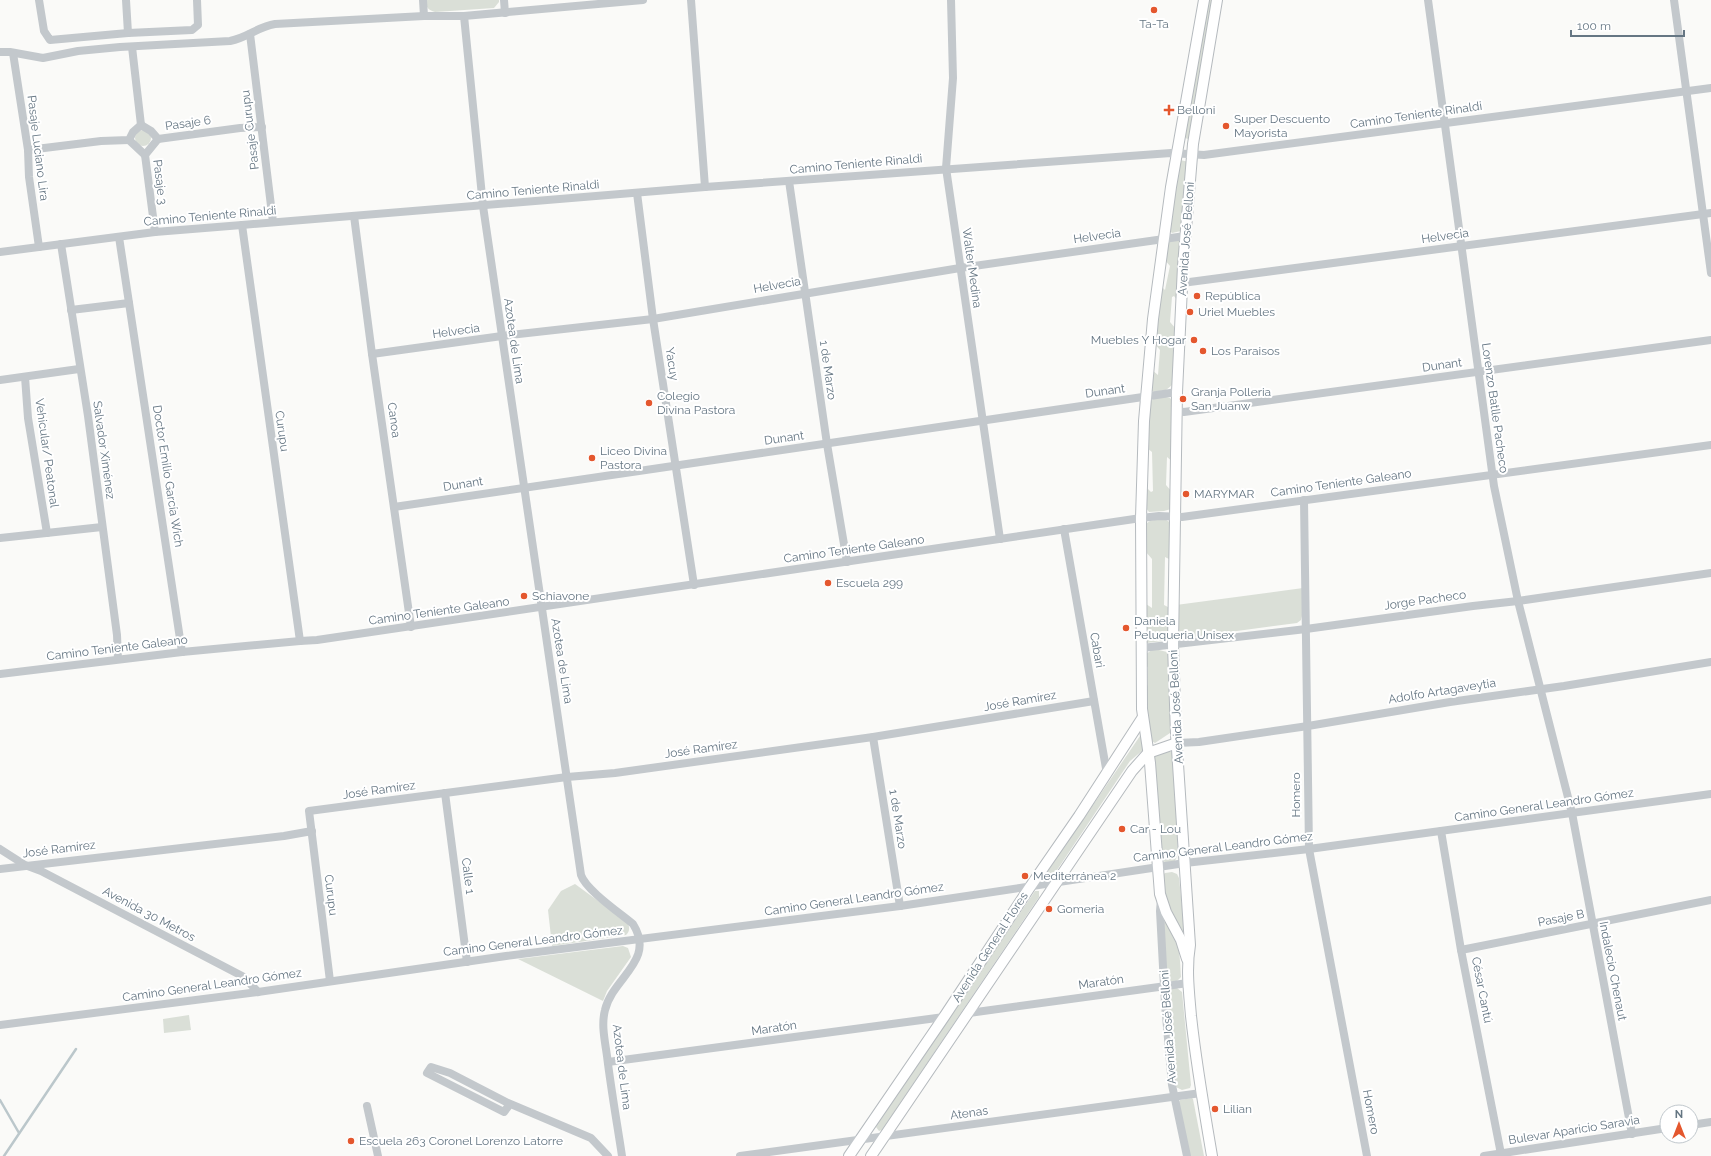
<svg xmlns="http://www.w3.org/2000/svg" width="1711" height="1156" font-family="Raleway,sans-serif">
<rect width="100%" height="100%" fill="#fafaf8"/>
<g fill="#dadfd7">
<path d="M425 0H499V2L494 8 435 12C428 10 426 7 425 0Z"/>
<path d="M1207 0H1214L1189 138 1187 139 1184 136Z"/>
<circle cx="143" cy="138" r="8"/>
<path d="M1180 160 1189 162 1181 231 1172 233 1169 230Z"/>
<path d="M1170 240H1179L1181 242 1178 301 1174 296 1172 297 1170 322 1176 329 1172 385 1166 390 1154 392 1151 390 1152 370 1158 375 1160 350 1154 343 1160 285 1165 290 1170 266 1165 260 1167 244Z"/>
<path d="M1166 397 1170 398 1173 402V462L1167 457 1166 485 1172 492 1171 509 1164 511 1149 512 1146 508V487L1151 492 1153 491 1152 452 1147 448 1149 404 1154 398Z"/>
<path d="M1163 518 1171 523V560L1165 557 1164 605 1170 608 1169 640 1147 643 1146 642V604L1152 608V559L1146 552 1147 523 1150 521Z"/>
<path d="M1303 588 1302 616 1301 620 1297 623 1185 638 1179 636 1177 634 1176 605Z"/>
<path d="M1152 650H1159L1167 652 1170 657V733L1155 743 1150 740 1145 689 1148 685V667L1145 665 1146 654Z"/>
<path d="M1140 736 1142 737 1143 750 1130 761 1053 876H1049L1048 871Z"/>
<path d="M1168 751 1173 753 1178 854 1175 861 1166 863 1162 860 1153 759 1154 756Z"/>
<path d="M1172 872 1177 874 1179 878 1187 952 1181 928 1166 905 1162 876 1165 873Z"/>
<path d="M575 884 627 922C630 927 630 931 626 935L552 946 548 910 561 891Z"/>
<path d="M1035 891H1039V897L882 1130 879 1131 876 1127 877 1124Z"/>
<path d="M1164 921C1180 935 1180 957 1181 977L1176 982 1166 980Z"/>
<path d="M623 946 628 948 631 957 607 991 603 1001 518 959Z"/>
<path d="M1170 988H1177L1182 992 1191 1085 1190 1088 1182 1090 1176 1087 1175 1082 1168 996V990Z"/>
<path d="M189 1015 191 1030 164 1033 163 1019Z"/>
<path d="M1192 1098 1193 1099 1204 1156H1190L1179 1102 1180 1100Z"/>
</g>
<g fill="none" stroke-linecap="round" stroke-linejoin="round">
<g stroke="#bbc7cb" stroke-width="2.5">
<path d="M0 1100 19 1133"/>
<path d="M4 1156 76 1049"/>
</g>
<defs>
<g id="major">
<path d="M1187 959 1181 940 1166 912 1160 894 1150 763 1142 709 1141 518 1144 421 1153 319 1171 187 1204 0"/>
<path d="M849 1156 944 1017 1030 887 1079 816 1143 717"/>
<path d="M871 1156 1132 771 1148 753 1177 743"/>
<path d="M1212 1156C1204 1109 1196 1063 1191 1016 1189 992 1186 969 1190 945L1176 734 1173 645 1177 392 1183 266 1193 144 1217 0"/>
</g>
</defs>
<use href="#major" stroke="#b5babe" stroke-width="12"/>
<g stroke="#c3c8cc" stroke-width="8">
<path d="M39 0 44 31 50 40 128 33 192 30 198 25 197 0"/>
<path d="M126 0 128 33"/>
<path d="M423 0 424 16"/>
<path d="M504 0 505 13"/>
<path d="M691 0 705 187"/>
<path d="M951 0 953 78 946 168 1000 539"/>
<path d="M1428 0 1494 486 1518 601 1572 813 1632 1134"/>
<path d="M1674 0 1711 273"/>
<path d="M464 16 483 206 581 875C586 890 620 913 633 924 656 961 613 977 605 1010 601 1025 605 1041 607 1056 611 1089 617 1123 622 1156"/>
<path d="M250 34 273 222"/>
<path d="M132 47 141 125"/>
<path d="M0 52H10L43 58 78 51 120 47 230 41C249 37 257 27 275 24L424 16H464L643 0"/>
<path d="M13 53 28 150 29 177 39 247"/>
<path d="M129 140 145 155"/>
<path d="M28 150 101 141 129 140 133 132 141 125 151 131 158 139 240 128 262 127"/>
<path d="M789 181 827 444 847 562"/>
<path d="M637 193 653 319 694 585"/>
<path d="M354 216 372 354 411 627"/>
<path d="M242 225 300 641"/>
<path d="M155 232 145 155 158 139"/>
<path d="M119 237 182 652"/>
<path d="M61 244 88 416 117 635 118 659"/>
<path d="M0 252 155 232 242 225 705 187 1171 153 1204 155 1711 88"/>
<path d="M1182 283 1711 213"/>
<path d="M71 310 129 303"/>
<path d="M372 354 502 336 653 319 960 268 1185 236"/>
<path d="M25 377 28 418 47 533"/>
<path d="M0 380 79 369"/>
<path d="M1177 411 1184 412 1711 340"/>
<path d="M1304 500 1309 849 1367 1156"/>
<path d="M394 507 1177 392"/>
<path d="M1064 529 1107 774"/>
<path d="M0 538 102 527"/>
<path d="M1142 648 1306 629 1473 606 1518 601 1711 573"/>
<path d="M0 674 182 652 300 641 317 640 1141 518 1159 516 1182 517 1711 445"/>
<path d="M873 737 900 906"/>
<path d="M1177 743 1199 742 1308 726 1450 702 1564 686 1711 662"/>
<path d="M445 793 467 962"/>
<path d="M1441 831 1461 950 1501 1154"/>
<path d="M0 849 25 865 41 871 244 977 258 992"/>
<path d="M0 869 284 836 312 831"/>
<path d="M1161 899 1160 911 1165 1004 1172 1085 1187 1156"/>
<path d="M1461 950 1711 900"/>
<path d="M330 981 309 811 567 777 615 773 873 737 1094 701"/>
<path d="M969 1013 1188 983"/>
<path d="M0 1025 258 992 506 956 900 906 1185 863 1309 849 1711 794"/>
<path d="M608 1062 944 1017"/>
<path d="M510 1104 504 1112 427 1073 431 1067 450 1073 508 1103 591 1138 608 1156"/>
<path d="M367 1106 378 1156"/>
<path d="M1691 1125 1711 1122"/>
<path d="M740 1156 1201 1093"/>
<path d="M1484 1156 1667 1128"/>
</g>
<use href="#major" stroke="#fff" stroke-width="10"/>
</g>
<g fill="#e4572e" stroke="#fff" stroke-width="1.5">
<circle cx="1154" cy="10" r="4"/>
<path d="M1167 104h4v4h4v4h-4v4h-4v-4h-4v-4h4z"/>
<circle cx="1226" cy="126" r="4"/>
<circle cx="1197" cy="296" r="4"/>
<circle cx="1190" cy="312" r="4"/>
<circle cx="1194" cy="340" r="4"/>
<circle cx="1203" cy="351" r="4"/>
<circle cx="1183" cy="399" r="4"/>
<circle cx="649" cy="403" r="4"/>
<circle cx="592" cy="458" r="4"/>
<circle cx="1186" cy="494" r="4"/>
<circle cx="828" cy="583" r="4"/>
<circle cx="524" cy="596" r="4"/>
<circle cx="1126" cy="628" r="4"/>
<circle cx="1122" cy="829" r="4"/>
<circle cx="1025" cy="876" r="4"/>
<circle cx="1049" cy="909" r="4"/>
<circle cx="1215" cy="1109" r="4"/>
<circle cx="351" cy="1141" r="4"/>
</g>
<g text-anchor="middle" stroke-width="4" stroke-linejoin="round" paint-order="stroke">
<g font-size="12" fill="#657683" stroke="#fff" text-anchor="start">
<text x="1154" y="28" text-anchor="middle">Ta-Ta</text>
<text x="1177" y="114">Belloni</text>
<text x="1234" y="123">Super Descuento<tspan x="1234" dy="14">Mayorista</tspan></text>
<text x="1205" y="300">República</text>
<text x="1198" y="316">Uriel Muebles</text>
<text x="1186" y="344" text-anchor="end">Muebles Y Hogar</text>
<text x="1211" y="355">Los Paraisos</text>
<text x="1191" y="396">Granja Polleria<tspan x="1191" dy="14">San Juanw</tspan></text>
<text x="657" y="400">Colegio<tspan x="657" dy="14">Divina Pastora</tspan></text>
<text x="600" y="455">Liceo Divina<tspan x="600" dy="14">Pastora</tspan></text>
<text x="1194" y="498">MARYMAR</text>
<text x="836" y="587">Escuela 299</text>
<text x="532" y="600">Schiavone</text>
<text x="1134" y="625">Daniela<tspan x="1134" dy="14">Peluqueria Unisex</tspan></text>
<text x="1130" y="833">Car - Lou</text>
<text x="1033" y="880">Mediterránea 2</text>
<text x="1057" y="913">Gomeria</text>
<text x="1223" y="1113">Lilian</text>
<text x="359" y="1145">Escuela 263 Coronel Lorenzo Latorre</text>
</g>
<g font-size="12" fill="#657683" stroke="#fff">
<text transform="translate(1416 115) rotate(-8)" y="4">Camino Teniente Rinaldi</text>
<text transform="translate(188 123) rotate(-8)" y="4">Pasaje 6</text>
<text transform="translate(250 130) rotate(-97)" y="4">Pasaje Curupu</text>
<text transform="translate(38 148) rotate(83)" y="4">Pasaje Luciano Lira</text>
<text transform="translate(856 164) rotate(-5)" y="4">Camino Teniente Rinaldi</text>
<text transform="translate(160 182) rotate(83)" y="4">Pasaje 3</text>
<text transform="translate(533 190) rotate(-5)" y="4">Camino Teniente Rinaldi</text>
<text transform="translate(210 216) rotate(-5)" y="4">Camino Teniente Rinaldi</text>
<text transform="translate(1097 236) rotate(-8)" y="4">Helvecia</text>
<text transform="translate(1445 236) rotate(-8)" y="4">Helvecia</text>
<text transform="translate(1186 239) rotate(-86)" y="4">Avenida José Belloni</text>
<text transform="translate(972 268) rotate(82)" y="4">Walter Medina</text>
<text transform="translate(777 285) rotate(-10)" y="4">Helvecia</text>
<text transform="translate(456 331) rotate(-8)" y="4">Helvecia</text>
<text transform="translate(514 341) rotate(82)" y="4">Azotea de Lima</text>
<text transform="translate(672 364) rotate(81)" y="4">Yacuy</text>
<text transform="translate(1442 365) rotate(-8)" y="4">Dunant</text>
<text transform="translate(828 370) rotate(82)" y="4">1 de Marzo</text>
<text transform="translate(1105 391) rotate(-8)" y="4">Dunant</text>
<text transform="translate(1495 408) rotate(82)" y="4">Lorenzo Batlle Pacheco</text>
<text transform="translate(394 420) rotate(82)" y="4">Canoa</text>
<text transform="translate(282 431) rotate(82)" y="4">Curupu</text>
<text transform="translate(784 438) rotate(-8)" y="4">Dunant</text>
<text transform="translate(104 450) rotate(82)" y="4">Salvador Ximénez</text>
<text transform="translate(47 453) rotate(82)" y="4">Vehicular/ Peatonal</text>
<text transform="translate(168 476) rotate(81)" y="4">Doctor Emilio García Wich</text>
<text transform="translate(1341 483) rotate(-8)" y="4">Camino Teniente Galeano</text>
<text transform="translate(463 484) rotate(-9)" y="4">Dunant</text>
<text transform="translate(854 549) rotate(-8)" y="4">Camino Teniente Galeano</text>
<text transform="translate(1425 600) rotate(-8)" y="4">Jorge Pacheco</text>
<text transform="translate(439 611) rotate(-8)" y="4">Camino Teniente Galeano</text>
<text transform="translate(117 648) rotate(-7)" y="4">Camino Teniente Galeano</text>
<text transform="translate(1097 650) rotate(80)" y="4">Cabari</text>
<text transform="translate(562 661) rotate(81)" y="4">Azotea de Lima</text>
<text transform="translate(1442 691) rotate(-9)" y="4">Adolfo Artagaveytia</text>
<text transform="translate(1020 701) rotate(-10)" y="4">José Ramírez</text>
<text transform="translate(1176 707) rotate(-93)" y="4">Avenida José Belloni</text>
<text transform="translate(701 749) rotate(-8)" y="4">José Ramírez</text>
<text transform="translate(379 790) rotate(-8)" y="4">José Ramírez</text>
<text transform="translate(1296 795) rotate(-90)" y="4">Homero</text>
<text transform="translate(1544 805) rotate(-8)" y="4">Camino General Leandro Gómez</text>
<text transform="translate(898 819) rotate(81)" y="4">1 de Marzo</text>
<text transform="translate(1223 847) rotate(-7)" y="4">Camino General Leandro Gómez</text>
<text transform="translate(59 849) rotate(-7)" y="4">José Ramírez</text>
<text transform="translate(468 876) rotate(83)" y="4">Calle 1</text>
<text transform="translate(331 895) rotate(83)" y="4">Curupu</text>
<text transform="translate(854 899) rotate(-8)" y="4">Camino General Leandro Gómez</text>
<text transform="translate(149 914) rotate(28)" y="4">Avenida 30 Metros</text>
<text transform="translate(1561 918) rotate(-11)" y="4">Pasaje B</text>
<text transform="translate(533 941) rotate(-7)" y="4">Camino General Leandro Gómez</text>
<text transform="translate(990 947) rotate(-57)" y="4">Avenida General Flores</text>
<text transform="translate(1613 971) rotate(79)" y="4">Indalecio Chenaut</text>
<text transform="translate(1101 982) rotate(-8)" y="4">Maratón</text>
<text transform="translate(212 985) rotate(-8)" y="4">Camino General Leandro Gómez</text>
<text transform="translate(1482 990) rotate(79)" y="4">César Cantú</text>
<text transform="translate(1168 1027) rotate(-94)" y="4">Avenida José Belloni</text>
<text transform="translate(774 1028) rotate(-8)" y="4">Maratón</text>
<text transform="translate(622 1067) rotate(83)" y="4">Azotea de Lima</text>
<text transform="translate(1371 1112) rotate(79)" y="4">Homero</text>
<text transform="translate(969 1113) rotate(-8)" y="4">Atenas</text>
<text transform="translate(1574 1130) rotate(-9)" y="4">Bulevar Aparicio Saravia</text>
</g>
</g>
<g transform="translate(1679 1124)"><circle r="19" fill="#ffffff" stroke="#c1c8cd"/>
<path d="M0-3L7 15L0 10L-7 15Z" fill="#e4572e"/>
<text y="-6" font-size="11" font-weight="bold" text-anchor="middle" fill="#657683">N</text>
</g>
<path d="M1571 30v6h113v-6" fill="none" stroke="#657683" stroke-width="2"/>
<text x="1577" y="30" font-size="12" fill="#657683" stroke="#ffffff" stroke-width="3" paint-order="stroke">100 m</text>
</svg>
